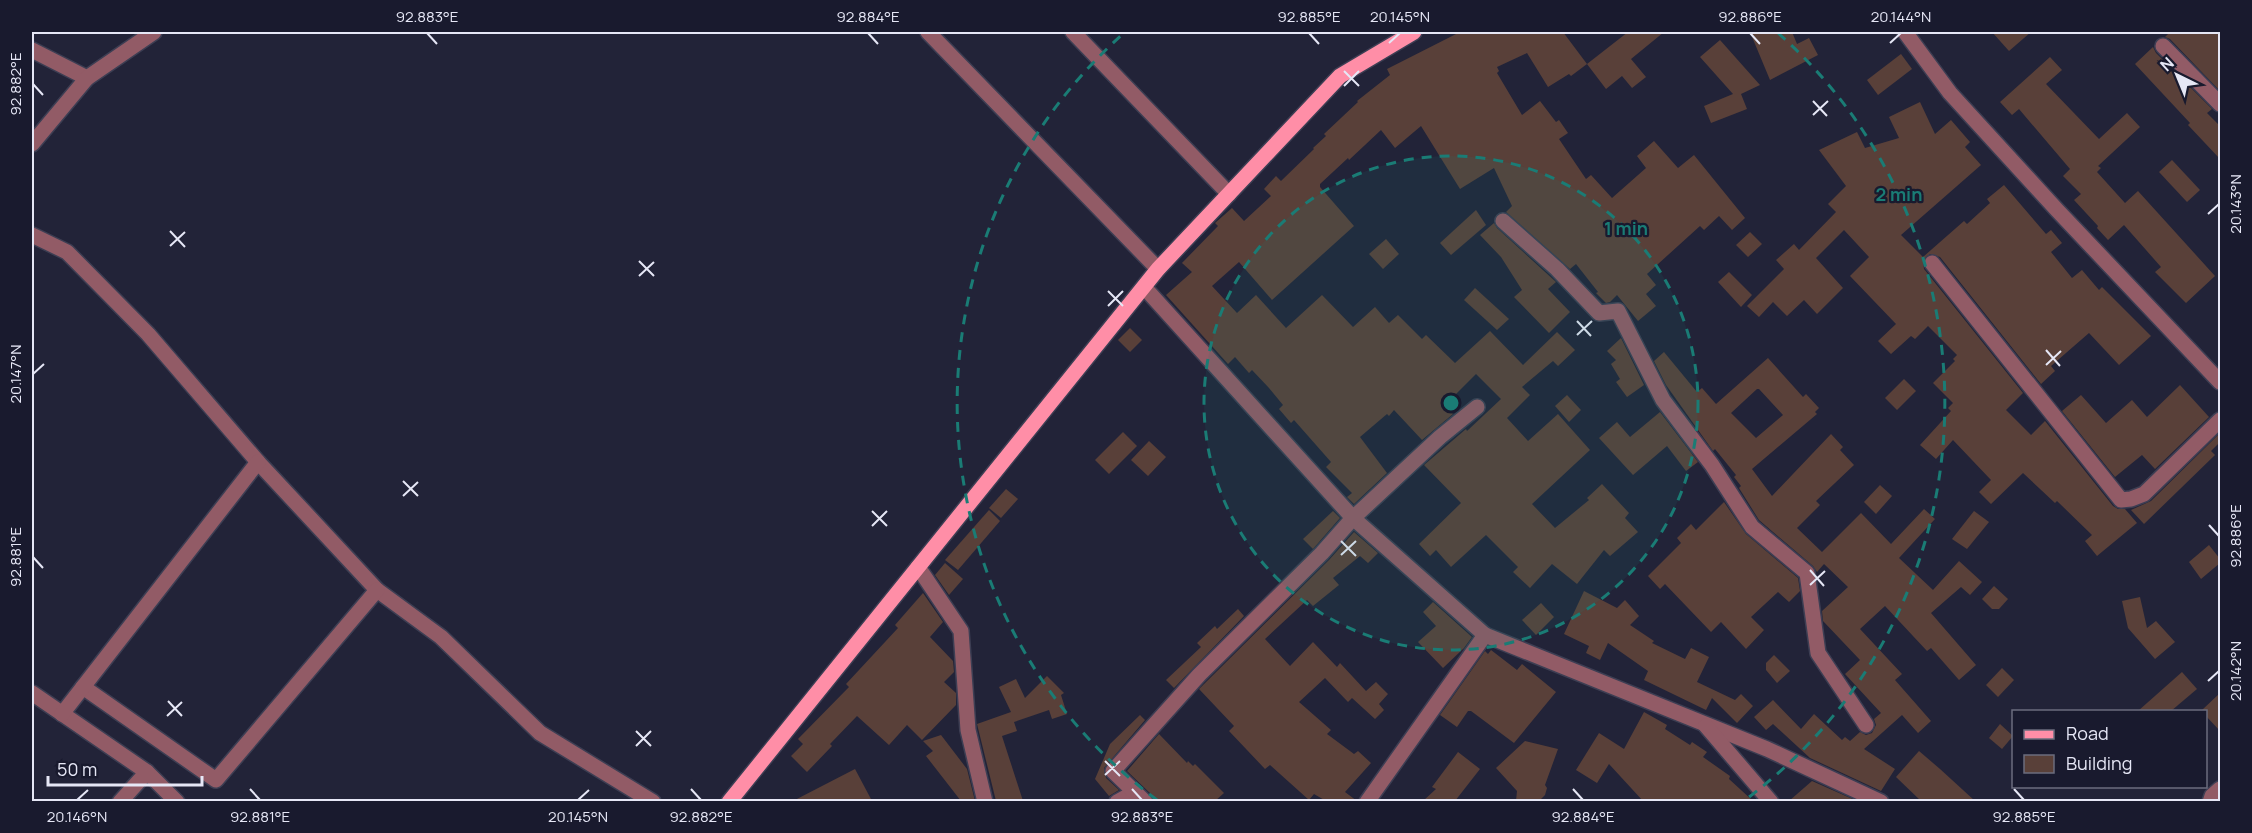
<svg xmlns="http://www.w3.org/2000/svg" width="2252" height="833" font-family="Manrope,sans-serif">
<rect width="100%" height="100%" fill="#222338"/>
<g fill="#594039" fill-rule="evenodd">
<path d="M1460 32H1563L1587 64 1571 76 1569 74 1548 87 1527 53 1497 67 1499 71 1497 73 1522 115 1540 101 1556 122 1559 120 1568 133 1559 139 1586 179 1591 175 1612 198 1646 168 1637 156 1654 141 1678 168 1694 155 1745 218 1732 230 1719 216 1704 230 1700 226 1647 274 1656 285 1646 294 1656 306 1638 321 1617 295 1610 302 1606 303 1596 293 1598 292 1576 264 1570 269 1506 212 1512 206 1494 168 1460 189 1421 126 1395 148 1381 130 1349 160 1348 158 1320 184V187L1354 226 1272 300 1239 262 1212 286 1237 313 1256 295 1286 328 1322 295 1353 327 1375 307 1389 323 1398 315 1422 339 1426 335 1455 363 1490 331 1523 365 1557 332 1575 350 1558 366 1553 361 1522 387 1530 395 1507 418 1528 441 1558 414 1590 450 1532 504 1555 528 1589 500 1587 498 1602 484 1629 513 1625 518 1638 532 1610 556 1604 550 1577 584 1552 564 1530 588 1513 572 1518 567 1486 535 1451 567 1436 550 1430 556 1419 544 1461 503 1424 465 1466 429 1467 431 1501 399 1476 374 1452 398 1454 400 1446 407 1453 414 1422 440 1394 410 1389 416 1387 414 1360 437 1387 473 1354 504 1347 497 1352 493 1326 467 1331 462 1294 420 1291 423 1279 409 1283 405 1269 388 1252 370 1249 373 1235 357 1228 364 1166 295 1192 272 1182 263 1218 226 1215 223 1232 208 1244 221 1271 196 1264 189 1276 176 1281 181 1314 149 1313 148 1326 136 1324 134 1358 102 1357 101 1390 75 1387 69Z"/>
<path d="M1628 32H1664L1631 59 1646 77 1632 88 1622 76 1606 89 1587 64Z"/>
<path d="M1750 32H1792L1797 44 1809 38 1818 55 1770 80Z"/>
<path d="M1992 32H2031L2009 51Z"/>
<path d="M2170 32H2220V91L2170 39 2165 37Z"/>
<path d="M1720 40 1760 85 1741 94 1747 109 1711 123 1704 106 1733 94 1700 57Z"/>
<path d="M2153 47 2156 53 2212 109 2207 113 2220 126V159L2188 125 2190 123 2135 64Z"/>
<path d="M1901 54 1912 69 1878 95 1867 80Z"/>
<path d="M2050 57 2062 70 2046 84 2099 139 2127 113 2140 127 2098 166 2101 168 2097 172 2125 203 2138 191 2215 276 2186 303 2155 272 2161 267 2124 225 2108 240 2097 228 2098 226 2074 200 2081 194 2063 176 2070 169 2019 109 2012 115 2000 102Z"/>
<path d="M1920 102 1935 134 1951 120 1970 142 1965 147 1981 165 1901 235 1923 257 1964 221 1967 224 1990 203 1987 199 2004 185 2046 234 2051 230 2062 243 2051 252 2072 278 2082 270 2099 290 2102 287 2151 336 2119 365 2089 333 2051 366 2055 371 2041 384 1940 257 1930 254 1923 260 1924 269 2023 393 2006 410 2031 435 2045 421 2113 506 2118 509H2125L2137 523 2097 556 2085 541 2092 535 2057 501 2055 503 2023 473 1991 504 1979 492 1991 480 1953 440 1936 459 1920 445 1951 411 1948 408 1953 403 1933 383 1955 361 1953 359 1957 355 1928 326 1915 339 1911 336 1891 354 1878 341 1896 324 1850 276 1869 257 1844 230 1816 258 1843 288 1817 314 1804 300 1787 316 1773 302 1759 317 1747 306 1784 269 1776 260 1794 244 1799 250 1836 212 1828 204 1846 186 1819 150 1857 132 1865 148 1899 138 1889 117Z"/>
<path d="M2172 160 2200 190 2187 202 2159 172Z"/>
<path d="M1476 210 1486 225 1451 255 1440 243Z"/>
<path d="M1494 223 1497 228 1556 282 1548 289 1570 312 1549 333 1514 297 1522 290 1501 257 1480 235Z"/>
<path d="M1750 232 1762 244 1748 257 1736 245Z"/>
<path d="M1386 239 1399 254 1383 269 1369 254Z"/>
<path d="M1729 272 1752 295 1741 307 1718 282Z"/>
<path d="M1475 288 1509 319 1497 330 1464 300Z"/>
<path d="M1130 328 1142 340 1130 352 1118 340Z"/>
<path d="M1621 338 1644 385 1627 397 1616 382 1620 379 1611 364 1616 360 1607 351Z"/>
<path d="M1664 352 1697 392 1702 388 1716 404 1768 358 1803 397 1806 394 1819 408 1815 412 1817 414 1752 469 1772 496 1831 434 1843 447 1840 450 1854 465 1816 501 1820 505 1797 528 1822 552 1861 513 1891 544 1924 509 1935 519 1899 558 1933 590 1959 561 1982 582 1970 595 1961 587 1931 613 1976 665 1959 680 1931 648 1927 651 1885 606 1860 629 1902 674 1895 680 1931 721 1918 733 1902 715 1864 749 1895 769 1881 791 1810 758 1773 724 1766 730 1754 717 1773 700 1801 729 1814 714 1842 740 1845 737 1850 741 1860 732 1866 735 1872 733 1876 725 1874 719 1881 713 1845 674 1860 660 1823 621 1822 611 1848 587 1824 564 1817 572 1813 566 1759 520 1739 488 1741 486 1734 477 1736 475 1715 449 1713 451 1666 385 1654 361ZM1757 389H1759L1783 415 1756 438 1731 413Z"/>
<path d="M1904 379 1916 391 1897 410 1885 398Z"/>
<path d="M2180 385 2209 417 2155 469 2142 455 2115 477 2062 411 2081 395 2106 423 2132 400 2147 417Z"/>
<path d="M1567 395 1581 410 1569 422 1555 406Z"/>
<path d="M1660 412 1698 462 1686 471 1667 446 1633 475 1599 438 1617 422 1630 437Z"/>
<path d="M1123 432 1137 446 1109 474 1095 460Z"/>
<path d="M2220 433V442L2211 451 2215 455 2144 524 2131 510 2151 501Z"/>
<path d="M1149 441 1166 457 1148 476 1131 460Z"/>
<path d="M1880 485 1892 496 1876 514 1864 502Z"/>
<path d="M1006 489 1018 499 1001 518 989 508Z"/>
<path d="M1724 502 1746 534 1798 578 1800 591 1789 602 1778 592 1751 617 1764 630 1746 649 1721 622 1711 632 1665 584 1660 589 1648 576 1681 543 1677 538 1691 524 1696 530Z"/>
<path d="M989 510 1000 521 958 570 945 560Z"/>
<path d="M1333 511 1340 518 1313 549 1303 539Z"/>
<path d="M1974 511 1989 522 1967 549 1952 539Z"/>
<path d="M1354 532 1378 553 1368 563 1360 556 1333 578 1339 585 1313 606 1307 600 1265 639 1290 666 1313 642 1337 667 1340 663 1366 691 1376 682 1388 694 1379 704 1384 710 1375 719 1352 698 1348 702 1325 678 1299 702 1331 730 1327 734 1354 754 1358 751 1371 763 1345 792 1357 801H1326L1314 794 1309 800 1270 765 1265 769 1229 731 1234 726 1199 689 1329 560Z"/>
<path d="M2209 545 2220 559V563L2201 579 2189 562Z"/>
<path d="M945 563 963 579 949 595 935 575Z"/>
<path d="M1994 586 2008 599 1999 609H1992L1982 599Z"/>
<path d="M1584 591 1617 608 1625 600 1639 616 1630 625 1654 641 1652 643 1685 659 1691 648 1709 657 1697 682 1735 700 1741 694 1753 706 1737 723 1712 698 1706 710 1644 680 1648 671 1608 643 1600 660 1586 653 1589 646 1564 634Z"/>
<path d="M923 593 943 622 930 637 953 661 954 672 944 682 956 693V705L922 740 907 725 889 745 857 716 830 744 832 746 807 772 791 756 803 744 798 739 849 687 846 684 898 628 895 625Z"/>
<path d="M2140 597 2147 628 2156 621 2175 642 2155 659 2128 628 2122 601Z"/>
<path d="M1433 602 1472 637 1464 648 1443 668 1418 642 1436 626 1423 612Z"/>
<path d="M1541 603 1554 617 1536 635 1522 620Z"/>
<path d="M1238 609 1244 616 1174 688 1166 680 1201 647 1197 643 1215 626 1217 629Z"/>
<path d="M1491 650 1517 670 1522 664 1556 692 1514 743 1471 711H1468L1457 727 1440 715 1485 651 1488 654Z"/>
<path d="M1774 655 1790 671 1777 683 1766 670V663Z"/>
<path d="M2002 668 2014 680 1998 697 1986 685Z"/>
<path d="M2182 672 2197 689 2171 711H2138Z"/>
<path d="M1047 676 1064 693 1061 695 1067 714 1052 719 1049 710 1014 722 1017 731 1002 736 1023 801H996L977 724 1011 712 999 687 1016 679 1025 698Z"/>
<path d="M2220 693V731L2205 715V711L2202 710Z"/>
<path d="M1644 712 1667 725 1665 729 1690 745 1692 742 1707 752 1703 757 1730 776 1729 779 1753 801H1643L1609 764 1597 783 1576 770 1599 733 1624 749Z"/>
<path d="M1140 715 1145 720 1104 768 1106 778 1119 790 1109 796 1095 779 1110 744Z"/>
<path d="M2000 724 2013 736 2002 749 1989 738Z"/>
<path d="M1159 734 1187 763 1188 761 1193 766 1195 764 1224 793 1215 801H1154L1152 795 1127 771Z"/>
<path d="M941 735 967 769 975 801H961L926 756 933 751 923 741Z"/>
<path d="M1525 741 1558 749 1545 785 1547 788 1545 795 1539 801H1516L1517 791 1496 768Z"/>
<path d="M1919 751 1940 769 1975 801H1921L1896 777Z"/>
<path d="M1458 752 1480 769 1455 801H1423L1436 789 1432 787Z"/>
<path d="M855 769 872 801H793Z"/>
<path d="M1812 781 1857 801H1789Z"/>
</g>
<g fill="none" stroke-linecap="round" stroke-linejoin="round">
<defs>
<g id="minor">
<path d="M928 32 1158 269"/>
<path d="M1073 32 1229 194"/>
<path d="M1905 32 1950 93 2057 210 2220 382"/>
<path d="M2163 46 2220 104"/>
<path d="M32 50 87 78"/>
<path d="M32 144 87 78 154 32"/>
<path d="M1503 221 1557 269 1599 313 1618 311 1663 400 1712 465 1752 527 1807 573 1818 653 1866 725"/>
<path d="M32 235 67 252 148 334 258 462 377 590 441 637 540 733 653 802"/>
<path d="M1932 263 2121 500 2131 499 2144 494 2220 420"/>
<path d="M1144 287 1353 518 1485 635 1767 749 1881 802"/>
<path d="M918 567 961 631 968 730 985 802"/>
<path d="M83 687 216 780 377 590"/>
<path d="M32 693 147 772 177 802"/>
<path d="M62 714 258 462"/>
<path d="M1706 726 1771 802"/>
<path d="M120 802 147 772"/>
<path d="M1117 802 1135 792"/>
<path d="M1145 802 1113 771 1199 675 1322 553 1353 518 1440 437 1477 407"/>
<path d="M1367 802 1485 635"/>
<path d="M2210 802 2212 796 2220 789"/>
</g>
<path id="major" d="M729 802 1158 269 1340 76 1414 32"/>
</defs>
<use href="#minor" stroke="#3d3e53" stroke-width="18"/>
<use href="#major" stroke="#3d3e53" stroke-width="18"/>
<use href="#minor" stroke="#925b66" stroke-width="15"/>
<use href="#major" stroke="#ff8ea7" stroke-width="15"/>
</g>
<path fill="none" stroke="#e6e7f6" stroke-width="2" d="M427 33 437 44M868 33 878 44M1309 33 1319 44M1750 33 1760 44M1389 43 1400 33M1890 43 1901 33M1344 71 1359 86M33 84 43 95M1344 86 1359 71M1813 101 1827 116M1813 115 1828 101M2208 214 2219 204M170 231 185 247M170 246 185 232M639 261 654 276M639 276 654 262M1108 291 1123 306M1108 306 1123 291M1577 321 1591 336M1577 335 1592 321M2046 350 2060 366M2046 365 2061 351M33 374 44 364M403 481 418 496M403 496 418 482M872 511 887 526M2209 525 2219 536M872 526 887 511M1341 541 1356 556M1341 555 1356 541M33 557 43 568M1810 570 1824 586M1810 585 1825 571M2208 681 2219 671M168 701 182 716M167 716 182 702M636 731 651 746M636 746 651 731M1105 761 1120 776M1105 775 1120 761M250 789 260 800M691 789 701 800M1132 789 1142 800M1573 789 1583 800M2014 789 2024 800M77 800 88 790M578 800 589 790"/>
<circle cx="1451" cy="403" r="247" fill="#1a7c75" fill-opacity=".12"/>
<g fill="none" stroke="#1a7c75" stroke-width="3" stroke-dasharray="10 8">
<circle cx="1451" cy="403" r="247"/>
<path d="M1157 800A494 494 0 0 1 1124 33M1778 33A494 494 0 0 1 1745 800"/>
</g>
<circle cx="1451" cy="403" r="9" fill="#1a7c75" stroke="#191a2e" stroke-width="3"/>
<g font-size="18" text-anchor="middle" font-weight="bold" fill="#1a7c75" stroke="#191a2e" stroke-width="4.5" stroke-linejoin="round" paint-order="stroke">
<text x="1899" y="201">2 min</text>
<text x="1626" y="235">1 min</text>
</g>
<rect width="2252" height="833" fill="none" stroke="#191a2e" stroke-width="66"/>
<rect x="2012" y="710" width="195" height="78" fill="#191a2e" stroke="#6b6c7e" stroke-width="1.5"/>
<rect x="2024" y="730" width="30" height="9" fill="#ff8ea7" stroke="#6b6c7e" stroke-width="1.5"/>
<text x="2066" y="740" font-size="18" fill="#e6e7f6">Road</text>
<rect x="2024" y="755" width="30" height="18" fill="#594039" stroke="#6b6c7e" stroke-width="1.5"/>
<text x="2066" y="770" font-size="18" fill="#e6e7f6">Building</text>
<g transform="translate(2177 75) rotate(317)" stroke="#191a2e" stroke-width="4.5" paint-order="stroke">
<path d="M0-4.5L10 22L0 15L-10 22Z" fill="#e6e7f6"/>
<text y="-9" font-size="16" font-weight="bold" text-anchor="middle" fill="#e6e7f6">N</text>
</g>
<path d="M48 776v9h154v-9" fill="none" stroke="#e6e7f6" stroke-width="3"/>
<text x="57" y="776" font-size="18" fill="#e6e7f6" stroke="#191a2e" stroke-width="4.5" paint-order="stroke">50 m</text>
<rect x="33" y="33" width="2186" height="767" fill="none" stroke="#e6e7f6" stroke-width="2"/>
<g font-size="15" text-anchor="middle" fill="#e6e7f6">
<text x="427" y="22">92.883°E</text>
<text x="868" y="22">92.884°E</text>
<text x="1309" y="22">92.885°E</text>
<text x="1400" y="22">20.145°N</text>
<text x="1750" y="22">92.886°E</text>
<text x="1901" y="22">20.144°N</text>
<text transform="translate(16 84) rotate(-90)" y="5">92.882°E</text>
<text transform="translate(2236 204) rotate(-90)" y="5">20.143°N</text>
<text transform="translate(16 374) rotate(-90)" y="5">20.147°N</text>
<text transform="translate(2236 536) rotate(-90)" y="5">92.886°E</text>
<text transform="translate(16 557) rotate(-90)" y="5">92.881°E</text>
<text transform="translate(2236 671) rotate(-90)" y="5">20.142°N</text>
<text x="77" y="822">20.146°N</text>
<text x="260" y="822">92.881°E</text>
<text x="578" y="822">20.145°N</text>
<text x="701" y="822">92.882°E</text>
<text x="1142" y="822">92.883°E</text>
<text x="1583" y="822">92.884°E</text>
<text x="2024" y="822">92.885°E</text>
</g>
</svg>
